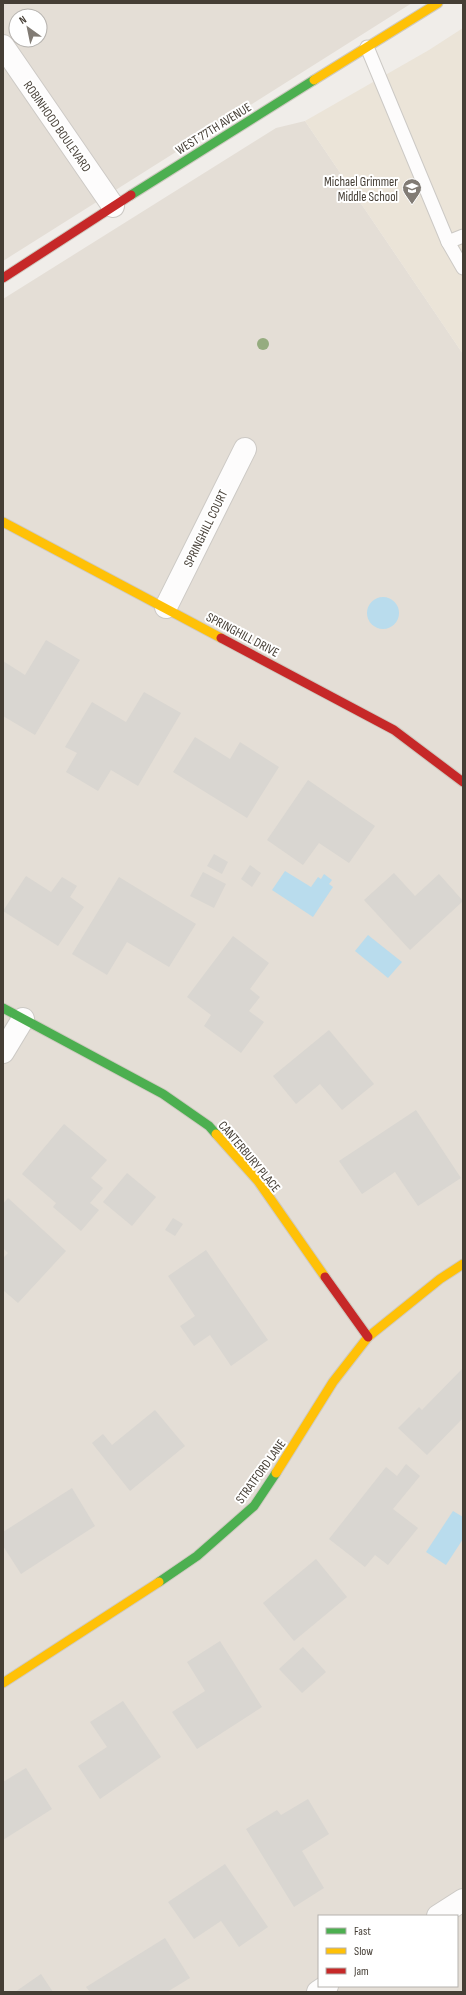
<svg xmlns="http://www.w3.org/2000/svg" width="466" height="1995" font-family="'Sofia Sans Condensed',sans-serif">
<rect width="100%" height="100%" fill="#f0ede9"/>
<g fill="#e4ded6" fill-rule="evenodd">
<path d="M3 3H412L3 261ZM16 16H40V40H16Z"/>
<path d="M305 121 463 354V1992H3V299L276 128ZM319 1916H457V1986H319Z"/>
</g>
<path fill="#ebe4d8" d="M463 28V354L305 121 429 50Z"/>
<g fill="#b9dced">
<circle cx="383" cy="613" r="16"/>
<path d="M285 871 311 887 318 877 321 879 324 874 332 880 329 884 333 887 313 917 272 890Z"/>
<path d="M368 935 402 962 388 978 355 951Z"/>
<path d="M453 1511 463 1517V1539L446 1565 426 1552Z"/>
</g>
<g fill="#d9d6d1">
<path d="M46 640 80 660 35 735 3 716V661L25 675Z"/>
<path d="M144 692 181 713 138 786 111 770 98 791 66 772 77 753 65 747 92 702 126 722Z"/>
<path d="M195 737 230 759 240 742 279 767 247 818 173 772Z"/>
<path d="M308 780 375 826 349 863 319 843 303 865 267 840Z"/>
<path d="M214 854 228 862 222 874 207 866Z"/>
<path d="M250 865 261 873 252 887 241 879Z"/>
<path d="M203 872 226 884 214 908 190 896Z"/>
<path d="M394 873 415 896 439 874 463 901 410 950 364 900Z"/>
<path d="M26 876 51 892 62 877 77 886 70 897 84 907 58 946 3 911Z"/>
<path d="M119 877 196 924 169 967 127 942 107 975 72 954Z"/>
<path d="M233 936 269 963 250 989 260 997 249 1011 264 1022 241 1053 204 1026 211 1015 187 997Z"/>
<path d="M329 1030 374 1084 342 1110 320 1084 296 1104 273 1076Z"/>
<path d="M416 1110 461 1178 418 1206 395 1172 362 1194 339 1161Z"/>
<path d="M64 1124 107 1160 91 1178 103 1188 90 1203 99 1210 81 1231 53 1207 56 1203 22 1174Z"/>
<path d="M127 1173 156 1197 132 1226 103 1202Z"/>
<path d="M8 1198 66 1251 18 1303 3 1290V1258L8 1253 3 1248V1204Z"/>
<path d="M173 1218 183 1224 175 1236 165 1230Z"/>
<path d="M206 1250 268 1340 231 1366 210 1335 194 1346 180 1326 195 1316 168 1276Z"/>
<path d="M463 1368V1418L427 1455 398 1428 419 1407 422 1410Z"/>
<path d="M155 1410 185 1446 130 1491 92 1443 103 1434 112 1445Z"/>
<path d="M406 1464 420 1476 393 1509 418 1528 388 1565 375 1555 365 1567 329 1539 386 1467 397 1476Z"/>
<path d="M72 1488 95 1526 21 1574 3 1546V1532Z"/>
<path d="M316 1559 347 1597 294 1641 263 1603Z"/>
<path d="M220 1641 262 1707 197 1749 172 1712 205 1691 187 1662Z"/>
<path d="M303 1647 326 1672 302 1693 279 1669Z"/>
<path d="M123 1701 161 1757 100 1799 78 1766 107 1747 90 1722Z"/>
<path d="M26 1768 52 1809 3 1840V1782Z"/>
<path d="M308 1799 329 1834 302 1851 324 1888 294 1907 246 1829 277 1810 281 1815Z"/>
<path d="M225 1864 268 1927 239 1947 221 1921 194 1939 168 1902Z"/>
<path d="M165 1938 190 1978 167 1992H90L86 1987Z"/>
<path d="M41 1974 53 1992H15Z"/>
</g>
<g fill="none" stroke-linecap="round" stroke-linejoin="round">
<defs>
<g id="lane">
<path d="M367 47 448 242 463 268"/>
<path d="M448 242 463 236"/>
</g>
<g id="street">
<path d="M3 46 113 206"/>
<path d="M166 607 245 449"/>
<path d="M3 1052 23 1019"/>
<path d="M438 1916 463 1900"/>
<path d="M318 1992 327 1986"/>
</g>
<g id="fast">
<path d="M131 195 314 80"/>
<path d="M3 1008 163 1094 209 1126 216 1134"/>
<path d="M159 1582 197 1556 254 1506 276 1473"/>
</g>
<g id="slow">
<path d="M314 80 438 3"/>
<path d="M3 522 221 638"/>
<path d="M216 1134 258 1181 325 1277"/>
<path d="M276 1473 333 1382 368 1337 440 1279 463 1264"/>
<path d="M3 1683 159 1582"/>
</g>
<g id="jam">
<path d="M3 278 131 195"/>
<path d="M221 638 394 730 463 782"/>
<path d="M325 1277 368 1337"/>
</g>
</defs>
<use href="#lane" stroke="#ccc9c5" stroke-width="15"/>
<use href="#street" stroke="#ccc9c5" stroke-width="24"/>
<use href="#fast" stroke="#cfcac0" stroke-width="11"/>
<use href="#slow" stroke="#cfcac0" stroke-width="11"/>
<use href="#jam" stroke="#cfcac0" stroke-width="11"/>
<use href="#lane" stroke="#fdfcfc" stroke-width="13"/>
<use href="#street" stroke="#fdfcfc" stroke-width="22"/>
<use href="#fast" stroke="#4caf50" stroke-width="9"/>
<use href="#slow" stroke="#ffc107" stroke-width="9"/>
<use href="#jam" stroke="#c62828" stroke-width="9"/>
</g>
<circle fill="#95ac7f" cx="263" cy="344" r="6"/>
<defs>
<symbol id="school-pin" viewBox="-11 -11 22 30"><path d="M0 17L-7.5 6A9.5 9.5 0 1 1 7.5 6Z" fill="#817b74" stroke="#fff"/><path d="M0-5L7-2L0 1L-7-2ZM-4 1L0 2.5L4 1V4Q0 6-4 4Z" fill="#fff"/></symbol>
</defs>
<g fill-rule="evenodd">
<use href="#school-pin" x="401" y="177" width="22" height="30"/>
</g>
<g text-anchor="middle" stroke-width="4" stroke-linejoin="round" paint-order="stroke">
<g font-size="13" fill="#453e35" stroke="#fff">
<text transform="translate(58 126) rotate(55)" y="5">ROBINHOOD BOULEVARD</text>
<text transform="translate(213 128) rotate(-32)" y="5">WEST 77TH AVENUE</text>
<text transform="translate(205 528) rotate(-64)" y="5">SPRINGHILL COURT</text>
<text transform="translate(243 634) rotate(28)" y="5">SPRINGHILL DRIVE</text>
<text transform="translate(250 1156) rotate(50)" y="5">CANTERBURY PLACE</text>
<text transform="translate(260 1471) rotate(-54)" y="5">STRATFORD LANE</text>
</g>
<g font-size="13" fill="#453e35" stroke="#fff" text-anchor="end">
<text x="398" y="186">Michael Grimmer<tspan x="398" dy="15">Middle School</tspan></text>
</g>
</g>
<rect width="466" height="1995" fill="none" stroke="#453e35" stroke-width="8"/>
<rect x="318" y="1915" width="140" height="72" fill="#ffffff" stroke="#b5b2ae"/>
<rect x="326" y="1928" width="20" height="6" fill="#4caf50" stroke="#b5b2ae"/>
<text x="354" y="1935" font-size="12" fill="#453e35">Fast</text>
<rect x="326" y="1948" width="20" height="6" fill="#ffc107" stroke="#b5b2ae"/>
<text x="354" y="1955" font-size="12" fill="#453e35">Slow</text>
<rect x="326" y="1968" width="20" height="6" fill="#c62828" stroke="#b5b2ae"/>
<text x="354" y="1975" font-size="12" fill="#453e35">Jam</text>
<g transform="translate(28 28) rotate(327)"><circle r="19" fill="#ffffff" stroke="#b5b2ae"/>
<path d="M0-3L7 15L0 10L-7 15Z" fill="#817b74"/>
<text y="-6" font-size="11" font-weight="bold" text-anchor="middle" fill="#453e35">N</text>
</g>
</svg>
